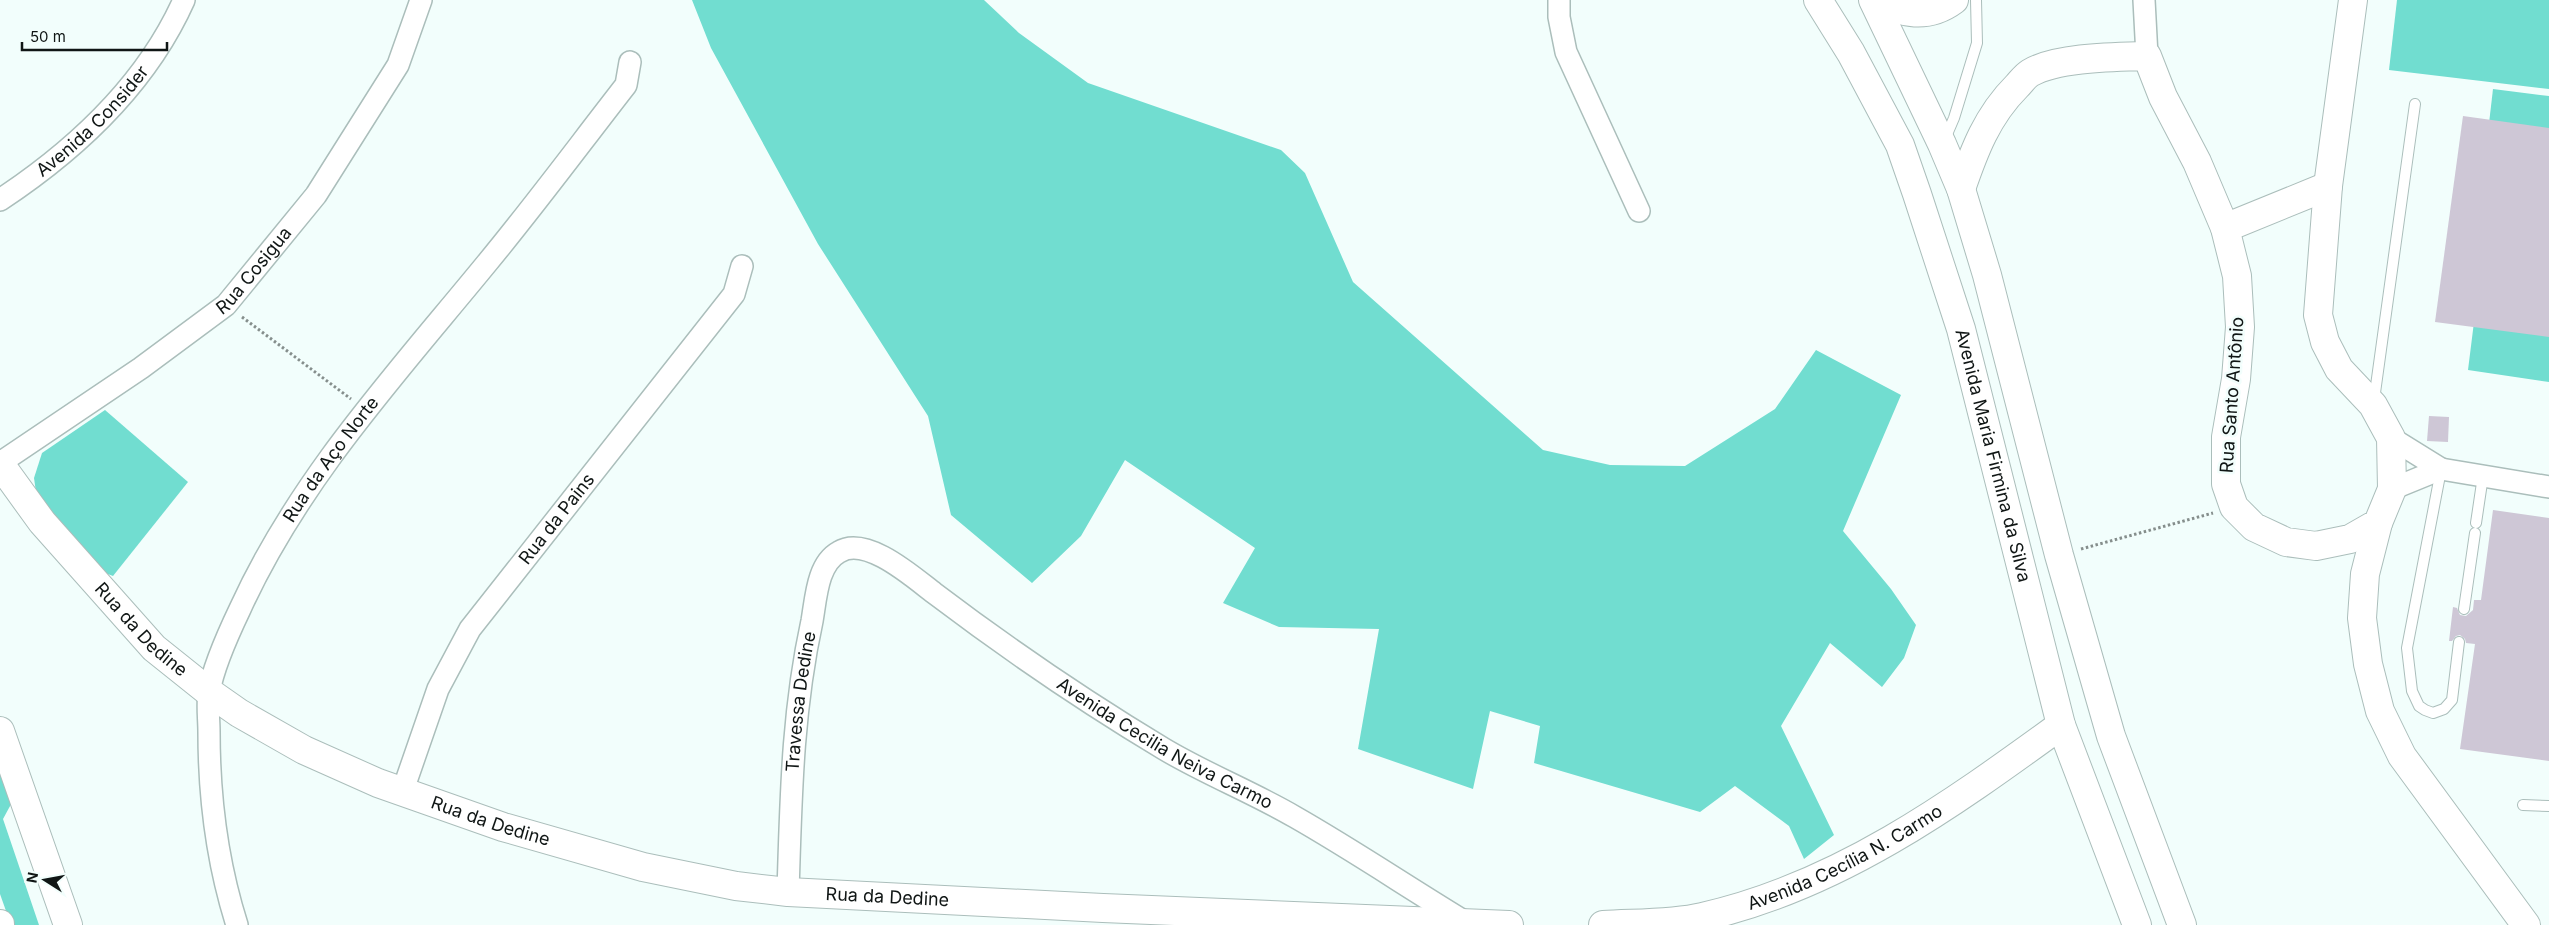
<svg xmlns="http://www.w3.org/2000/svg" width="2549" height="925" font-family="Inter,sans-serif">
<rect width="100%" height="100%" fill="#f2fefc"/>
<g fill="#71ddd0">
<path d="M692 0H984L1019 33 1088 83 1281 150 1305 173 1353 282 1543 450 1610 465 1685 466 1775 409 1816 350 1901 395 1843 531 1891 589 1916 625 1904 658 1882 687 1830 643 1781 726 1834 835 1804 859 1789 826 1735 786 1700 812 1534 763 1540 726 1490 711 1473 789 1358 749 1379 629 1279 627 1223 603 1255 548 1125 460 1081 536 1032 583 951 515 928 416 818 244 711 48Z"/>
<path d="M2397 0H2549V89L2389 70Z"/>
<path d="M2493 89 2549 96V140L2488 132Z"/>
<path d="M2474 322 2549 332V382L2468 370Z"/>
<path d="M105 410 188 482 113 576 100 571 37 499 34 478 42 453Z"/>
<path d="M0 748 16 795 3 819 39 925H11L0 894Z"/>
</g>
<g fill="#cec7d6">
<path d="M2463 116 2549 128V337L2435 322Z"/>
<path d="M2429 416 2449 417 2448 442 2427 441Z"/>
<path d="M2493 510 2549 518V761L2460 749 2475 644 2466 643 2465 639 2460 635 2456 636 2452 641H2449L2453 607 2457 608 2460 615 2466 616 2473 610 2474 600H2481Z"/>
</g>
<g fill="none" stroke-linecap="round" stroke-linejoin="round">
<defs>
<g id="lane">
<path d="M1945 139 1954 118 1977 43 1976 0"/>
<path d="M2374 400 2415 104"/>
<path d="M2441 470 2407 648 2412 691 2419 706 2425 710 2433 713 2444 709 2452 700 2459 642"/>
<path d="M2476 523 2483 476"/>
<path d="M2464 609 2475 533"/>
<path d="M2523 805 2549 806"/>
</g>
<g id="street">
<path d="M1559 0V17L1566 52 1639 211"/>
<path d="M2144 0 2147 56"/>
<path id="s1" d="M0 200C77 149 146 85 184 0"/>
<path d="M2391 438 2441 469"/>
<path id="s2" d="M0 463 141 368 226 305 316 195 398 65 421 0"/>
<path d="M2392 489 2441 469 2549 487"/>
<path id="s3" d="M403 790 438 689 470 629 734 294 742 266"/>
<path id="s4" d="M788 892C791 798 792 713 812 621 816 599 817 564 839 552 866 535 913 577 934 593 1008 649 1084 701 1164 749 1206 774 1252 792 1295 817 1353 850 1409 888 1467 923"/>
<path id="s5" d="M237 925C217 862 209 797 209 732 209 719 207 705 209 692 213 668 229 632 240 609 299 479 397 373 487 263 535 205 580 144 626 85L630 62"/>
</g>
<g id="secondary">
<path id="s6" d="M1818 0 1851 53 1900 145 1917 194 1961 329 2061 725 2137 925"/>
<path d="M1873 0 1942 144 1961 189 1987 275 2059 555 2111 736 2182 925"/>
<path d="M1874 1C1903 13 1927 20 1954 0"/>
<path d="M1961 189C1974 151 1987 116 2017 86 2021 82 2025 76 2030 73 2057 57 2116 57 2147 56L2163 97 2197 162 2225 228 2237 276 2240 327 2236 379 2226 437V484L2234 507 2254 527 2286 542 2316 546 2350 539 2378 523 2392 489 2391 438 2373 405 2339 369 2325 342 2318 315 2328 186 2353 0"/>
<path d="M2225 228 2328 186"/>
<path id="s7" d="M0 464 42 522 154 648 209 692 239 713 304 750 378 783 503 827 643 867 736 886 788 892 1103 908 1509 925"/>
<path d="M2378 523 2365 574 2362 618 2368 664 2380 711 2402 756 2526 925"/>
<path d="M0 731 68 925"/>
<path d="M0 924V925"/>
<path id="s8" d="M1603 925C1633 923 1673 924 1702 917 1837 887 1951 805 2061 725"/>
</g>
</defs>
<use href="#lane" stroke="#abbebb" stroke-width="12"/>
<use href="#street" stroke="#abbebb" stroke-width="24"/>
<use href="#secondary" stroke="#abbebb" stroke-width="30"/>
<g stroke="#858e8c" stroke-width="3" stroke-dasharray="2.5 2.5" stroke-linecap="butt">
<path d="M242 317 351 399"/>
<path d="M2081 549 2213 513"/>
</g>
<use href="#lane" stroke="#fff" stroke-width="10"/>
<use href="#street" stroke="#fff" stroke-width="21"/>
<use href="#secondary" stroke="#fff" stroke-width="28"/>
</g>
<g text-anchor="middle" stroke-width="5" stroke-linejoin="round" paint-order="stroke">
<g font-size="18" fill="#101615" stroke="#f2fefc">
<text dy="6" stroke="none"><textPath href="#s1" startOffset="122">Avenida Consider</textPath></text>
<text dy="6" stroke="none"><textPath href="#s2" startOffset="320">Rua Cosigua</textPath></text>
<text transform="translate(2232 395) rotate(-86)" y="6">Rua Santo Antônio</text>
<text dy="6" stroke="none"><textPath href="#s6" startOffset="491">Avenida Maria Firmina da Silva</textPath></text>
<text dy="6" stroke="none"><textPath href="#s5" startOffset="500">Rua da Aço Norte</textPath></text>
<text dy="6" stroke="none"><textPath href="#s3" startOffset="315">Rua da Pains</textPath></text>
<text dy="6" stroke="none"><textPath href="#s7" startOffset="218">Rua da Dedine</textPath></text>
<text dy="6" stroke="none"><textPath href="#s4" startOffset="191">Travessa Dedine</textPath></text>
<text dy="6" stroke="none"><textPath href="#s4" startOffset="734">Avenida Cecilia Neiva Carmo</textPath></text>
<text dy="6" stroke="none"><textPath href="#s7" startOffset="622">Rua da Dedine</textPath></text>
<text dy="6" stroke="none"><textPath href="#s8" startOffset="255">Avenida Cecília N. Carmo</textPath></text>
<text dy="6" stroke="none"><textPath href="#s7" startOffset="1028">Rua da Dedine</textPath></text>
</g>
</g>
<g transform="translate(45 880) rotate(281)" stroke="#f2fefc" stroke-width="4" paint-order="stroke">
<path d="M0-4L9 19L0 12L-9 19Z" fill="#101615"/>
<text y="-8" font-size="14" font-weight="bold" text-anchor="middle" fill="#101615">N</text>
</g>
<path d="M22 42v8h145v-8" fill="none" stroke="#101615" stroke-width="2.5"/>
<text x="30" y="42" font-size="15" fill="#101615" stroke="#f2fefc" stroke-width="4" paint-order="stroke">50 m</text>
</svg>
